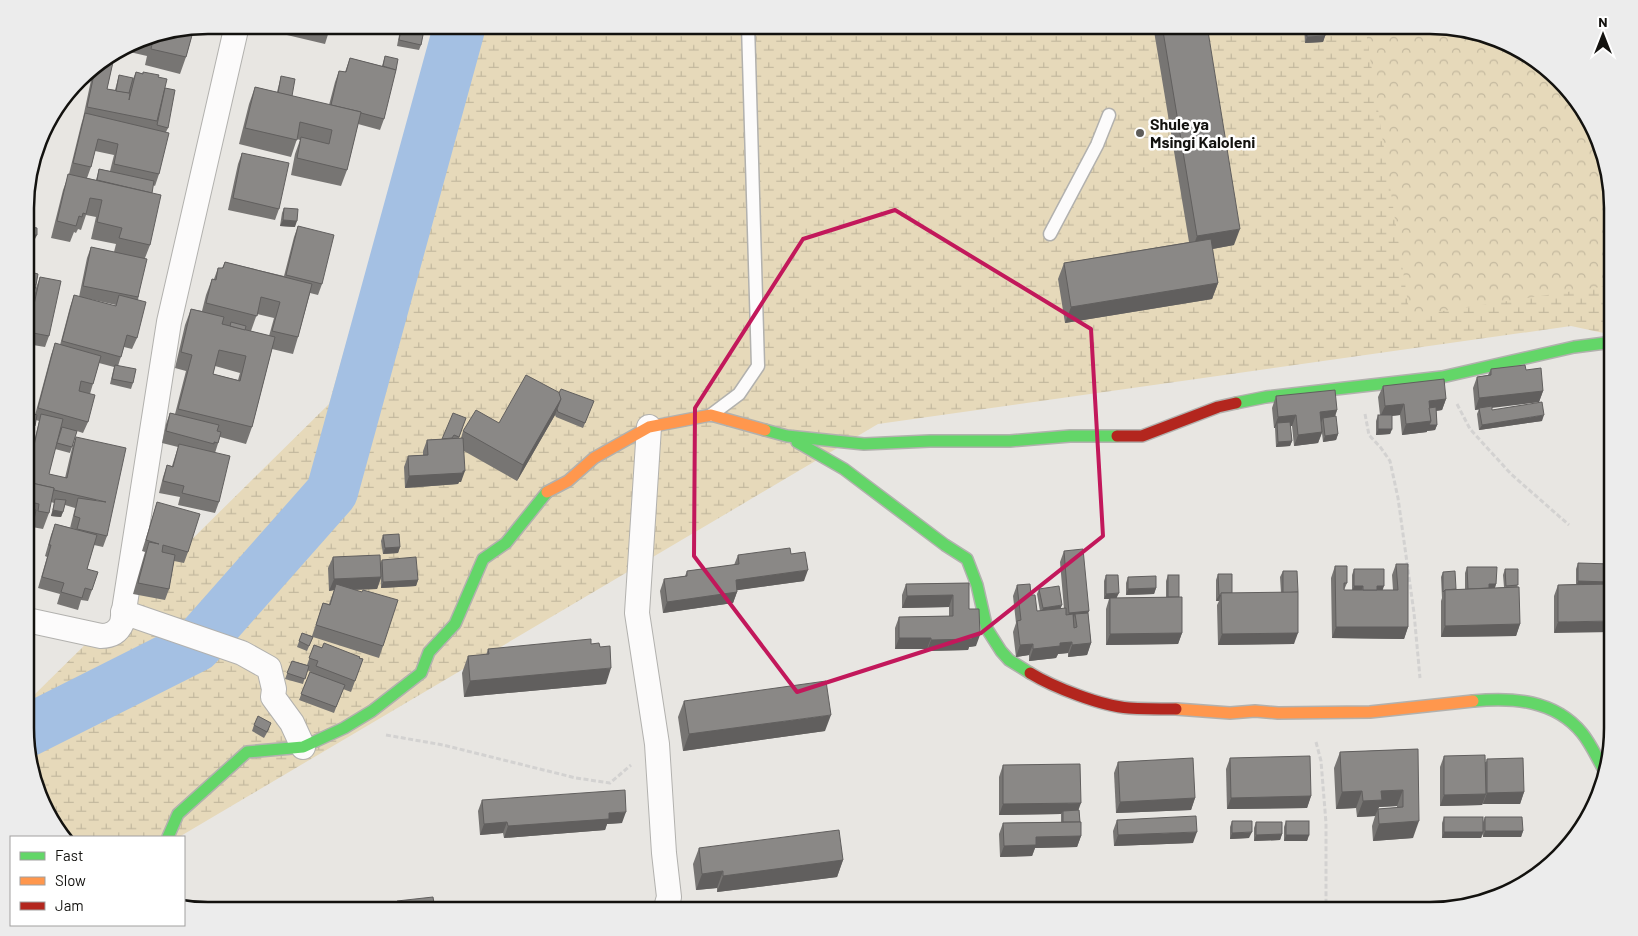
<svg xmlns="http://www.w3.org/2000/svg" width="1638" height="936" font-family="Barlow,sans-serif">
<defs>
<pattern id="wetland-marsh" width="20" height="14" patternUnits="userSpaceOnUse" patternTransform="scale(1.25)"><rect width="20" height="14" fill="#e6d9ba"/><path d="M1 5h8M5 5V1M11 12h8M15 12V8" fill="none" stroke="#c4b99f"/></pattern>
<pattern id="park-crowns" width="20" height="18" patternUnits="userSpaceOnUse" patternTransform="scale(1.25)"><rect width="20" height="18" fill="#e6d9ba"/><path d="M2 6a3 3 0 1 1 6 0M12 15a3 3 0 1 1 6 0" fill="none" stroke="#c4b99f"/></pattern>
</defs>
<rect width="100%" height="100%" fill="#e8e6e2"/>
<path fill="url(#wetland-marsh)" d="M437 25H1431L1522 49 1582 106 1613 195V335L1571 326 878 424 179 837H64L56 830 27 752V702L329 404Z"/>
<path fill="url(#park-crowns)" d="M1365 25H1431L1522 49 1582 106 1613 195V285L1410 316Z"/>
<g fill="none" stroke-linecap="round" stroke-linejoin="round">
<path stroke="#a4c0e3" stroke-width="52" d="M27 731 196 646 332 492 460 25"/>
<defs>
<g id="lane">
<path d="M1050 234 1097 145 1109 115"/>
<path d="M711 415 739 394 758 366 748 25"/>
</g>
<g id="street">
<path d="M649 427 637 613 657 744 664 853 669 897 665 911"/>
<path d="M123 612 242 653 269 668 274 689 273 697 292 723 303 747"/>
<path d="M27 620 101 636C111 636 118 632 122 623L169 322 237 25"/>
</g>
<g id="fast">
<path d="M1236 403 1266 397 1442 377 1574 347 1613 342"/>
<path d="M765 430 787 436 864 444 930 441H1010L1070 436H1117"/>
<path d="M797 442 844 469 945 545 967 559 977 585 987 629 1001 651 1009 660 1030 673"/>
<path d="M1473 701C1513 697 1555 700 1582 733 1591 744 1597 758 1604 770"/>
<path d="M168 837 178 814 247 752 303 747 344 728 372 711 421 673 429 652 455 624 483 559 506 543 547 492"/>
</g>
<g id="slow">
<path d="M547 492 568 481 594 458 649 427 711 415 765 430"/>
<path d="M1176 709 1230 713 1255 711 1278 713 1370 712 1473 701"/>
</g>
<g id="jam">
<path d="M1117 436H1142L1218 407 1236 403"/>
<path d="M1030 673C1053 687 1101 706 1129 708 1144 709 1160 709 1176 709"/>
</g>
</defs>
<use href="#lane" stroke="#b2b1ae" stroke-width="15"/>
<use href="#street" stroke="#b2b1ae" stroke-width="26"/>
<use href="#fast" stroke="#b2b1ae" stroke-width="14"/>
<use href="#slow" stroke="#b2b1ae" stroke-width="14"/>
<use href="#jam" stroke="#b2b1ae" stroke-width="14"/>
<g stroke="#d3d2d1" stroke-width="3" stroke-dasharray="5 2.5" stroke-linecap="butt">
<path d="M1457 404 1470 429 1511 474 1569 525"/>
<path d="M1365 414 1369 435 1381 448 1390 461 1398 498 1414 613 1420 678"/>
<path d="M386 735 443 745 576 778 610 783 631 765"/>
<path d="M1316 742 1321 761 1326 823V911"/>
</g>
<use href="#lane" stroke="#fcfbfb" stroke-width="12"/>
<use href="#street" stroke="#fcfbfb" stroke-width="24"/>
<use href="#fast" stroke="#63d668" stroke-width="11"/>
<use href="#slow" stroke="#ff974d" stroke-width="11"/>
<use href="#jam" stroke="#b3261e" stroke-width="11"/>
</g>
<g fill="#777573" fill-rule="evenodd">
<path d="M271 25H331L325 44 270 31Z"/>
<path d="M337 25H384L381 35 337 26Z"/>
<path d="M401 25H425L421 45 419 50 397 46Z"/>
<path d="M1030 25H1070L1031 31Z"/>
<path d="M1153 25H1207L1234 245 1212 249 1218 283 1212 299 1065 323 1058 279 1064 263 1189 242Z"/>
<path d="M1304 25H1325V36L1323 42 1305 43Z"/>
<path d="M194 28 186 57 180 74 145 65 147 56 121 50 138 39Z"/>
<path d="M115 53 107 89 115 90 119 75 131 83 136 72 158 77 165 88 168 128 166 132 159 174 155 186 153 185 152 193 150 245 145 258 138 300 137 338 132 349 124 347 118 366 133 383 131 389 110 384 114 367 99 363 90 394 88 422 83 433 77 431 70 453 55 449 49 474 65 478 72 448 76 437 107 536 103 547 94 545 87 569 92 590 88 601 81 600 78 610 57 604 60 594 38 588 47 557 45 556 51 535 55 524 76 529 70 528 75 508 65 505 61 517 51 516 54 503 51 502 49 513 43 529 32 527 27 552V471L39 421 36 420 32 431H31L27 447V412L35 415 51 355 55 343 60 345 70 307 74 295 79 297 87 258 91 247 114 252 116 244 91 239 96 217 86 215 81 230 78 229 76 233 74 232 70 242 51 238 63 190 69 174 81 125 83 118 94 66ZM95 151 114 155 110 171 99 169 96 180 87 178 91 167ZM85 298 116 305 115 306Z"/>
<path d="M385 56 384 119 380 130 358 124 347 170 341 186 291 175 295 154 300 140 297 139 291 157 239 144 249 104 255 87 277 92 281 76 292 96 329 105 335 82 339 71 345 72 350 58 382 66Z"/>
<path d="M44 126 40 149 32 175 30 174Z"/>
<path d="M242 153 279 209 275 220 228 210 238 164Z"/>
<path d="M284 208 295 227 280 226 282 213Z"/>
<path d="M298 226 322 284 318 295 310 293 298 337 293 354 272 349 252 427 246 444 220 437 215 453 219 502 215 513 178 505 180 497 159 493 163 477 167 465 172 466 178 447 162 443 166 424 170 413 175 414 186 371 175 368 185 325 191 309 202 311 206 295 212 279H214L218 268H222L225 262 284 276 294 237ZM257 314 274 318 269 336 251 331ZM215 366 240 373 238 380 213 374Z"/>
<path d="M40 277 49 336 45 347 27 344V330L36 288Z"/>
<path d="M1491 369 1526 370 1543 391 1539 402 1492 407V410L1542 421 1479 430 1477 414 1479 409 1475 410 1473 388 1477 377 1488 375Z"/>
<path d="M1383 386 1446 399 1442 410 1436 411 1437 425 1435 430 1427 431V432L1402 435 1400 415 1392 416V429L1390 434 1376 435V421L1378 415H1380L1378 397Z"/>
<path d="M559 393 594 401 583 428 556 417 555 415 517 481 464 451 461 482H459L458 484 405 488 404 467 408 456 423 455V451L427 440 442 439 466 418 459 438H461L463 431 499 423Z"/>
<path d="M1276 396 1337 410 1335 417 1338 434 1336 440 1323 442 1322 433 1318 443 1294 446 1292 426H1290L1292 441 1290 446 1276 447 1275 428H1274L1272 408Z"/>
<path d="M157 502 188 552 184 563 174 561 169 589 165 600 133 594 145 552 142 551Z"/>
<path d="M383 535 400 547 398 553 383 554 381 541Z"/>
<path d="M1064 551 1089 611 1088 613 1091 643 1087 655 1068 657V653L1058 654 1056 658 1029 661V655L1016 657 1013 632 1016 623 1013 596 1017 585 1031 595 1037 611H1040L1037 594 1039 589 1061 609H1064L1060 562Z"/>
<path d="M791 554 804 581 737 590V592L733 603 663 613 660 591 664 579 685 576 687 571 734 565 738 555Z"/>
<path d="M333 557 380 564 382 560 418 580 416 586 381 588V578L377 589 355 590 383 646 379 658 313 637 307 651 297 647 302 633 312 636 323 603 329 604 334 590 329 591 328 568Z"/>
<path d="M1578 563 1611 579 1609 584 1554 633V596L1558 585 1576 584V569Z"/>
<path d="M1396 564 1408 627 1404 639 1332 638 1331 578 1335 566 1347 583 1344 590H1352V575L1354 569 1383 590H1393L1392 575Z"/>
<path d="M1467 567 1496 584 1495 588 1504 587 1503 575 1505 569 1518 587 1520 624 1516 636 1441 637V601L1442 598 1441 577 1443 572 1456 589H1465V573Z"/>
<path d="M1283 571 1294 644 1218 645 1217 605 1219 601H1216V580L1218 574 1232 593H1281L1280 577Z"/>
<path d="M1106 575 1117 598 1166 597V581L1168 575 1179 597 1182 633 1178 644 1106 645V609L1109 599H1104V581Z"/>
<path d="M1128 577 1156 588 1154 594 1126 595V583Z"/>
<path d="M969 583V609L976 646 969 647 968 650 927 651V649H895V628L899 617 949 616V607L902 608V595L906 584Z"/>
<path d="M591 644 600 647 606 684 464 697 462 673 468 656 486 655 488 649Z"/>
<path d="M314 645 363 659 351 692 343 689 334 713 299 700 310 672 313 673 307 670 303 684 285 679 292 661 307 665Z"/>
<path d="M684 701 825 731 683 751 678 717Z"/>
<path d="M254 725 269 729 264 738 252 731Z"/>
<path d="M1418 749 1413 838 1373 841 1372 826 1375 816 1357 817 1356 808 1336 809 1334 768 1340 752ZM1397 806V808L1378 809 1379 807Z"/>
<path d="M1444 756 1486 762 1487 759 1524 792 1520 804H1483V803L1482 805 1440 806V767Z"/>
<path d="M1230 758 1311 796 1307 808 1227 809 1226 769Z"/>
<path d="M1118 762 1195 798 1191 810 1116 813 1114 773Z"/>
<path d="M1003 765 1079 810 1081 836 1077 847 1035 848 1032 856 1000 857 999 834 1003 823 1061 822V814L999 815V777Z"/>
<path d="M482 800 622 823 607 824 605 830 504 838 503 833 480 835 478 811Z"/>
<path d="M1444 817 1483 822 1485 817 1523 831 1521 837H1483V834L1481 838H1442V823Z"/>
<path d="M1117 820 1193 843 1114 846 1113 831Z"/>
<path d="M1232 821 1249 838 1230 839V827Z"/>
<path d="M1286 821 1309 835 1307 841H1284V827Z"/>
<path d="M1256 822 1282 834 1280 840 1254 841V828Z"/>
<path d="M699 848 843 860 837 877 717 892V888L696 890 693 864Z"/>
</g>
<g fill="#615f5e">
<path d="M1033 25H1070L1031 31Z"/>
<path d="M1333 25H1344L1343 29 1331 30Z"/>
<path d="M1325 36 1323 42 1305 43 1307 37Z"/>
<path d="M283 220 297 221 295 227 280 226Z"/>
<path d="M1240 229 1234 245 1191 253 1197 236Z"/>
<path d="M27 235H37L34 241 27 240Z"/>
<path d="M1218 283 1212 299 1065 323 1071 307Z"/>
<path d="M1543 391 1539 402 1475 410 1479 398Z"/>
<path d="M561 399 555 415 517 481 523 465Z"/>
<path d="M1446 399 1442 410 1427 412 1429 401Z"/>
<path d="M1404 404 1400 415 1380 417 1385 406Z"/>
<path d="M1337 410 1333 421 1323 418 1321 423 1320 412Z"/>
<path d="M1296 415 1292 426 1277 428V423L1275 428H1274L1278 417Z"/>
<path d="M1544 415 1542 421 1479 430 1482 425Z"/>
<path d="M1431 421 1437 425 1435 430 1427 431V432L1402 435 1406 424Z"/>
<path d="M1378 429H1392L1390 434 1376 435Z"/>
<path d="M1322 432 1318 443 1294 446 1298 435Z"/>
<path d="M1338 434 1336 440 1323 442 1325 436Z"/>
<path d="M1292 441 1290 446 1276 447 1278 442Z"/>
<path d="M465 471 461 482H459L458 484 405 488 409 476Z"/>
<path d="M53 510 63 512 61 517 51 516Z"/>
<path d="M400 547 398 553 383 554 385 548Z"/>
<path d="M808 570 804 581 732 591 736 580Z"/>
<path d="M381 577 377 589 334 590 336 584 334 590 329 591 334 579Z"/>
<path d="M1611 579 1608 585 1576 587 1578 581Z"/>
<path d="M418 580 416 586 381 588 383 582Z"/>
<path d="M1489 584H1496L1494 590H1487Z"/>
<path d="M1354 586H1363L1361 592H1352Z"/>
<path d="M1377 586H1384L1382 592H1375Z"/>
<path d="M1156 588 1154 594 1126 595 1128 589Z"/>
<path d="M737 592 733 603 663 613 667 602Z"/>
<path d="M1119 593 1116 599H1104L1106 594Z"/>
<path d="M953 595 949 607 902 608 907 596Z"/>
<path d="M1219 595H1221L1219 601H1216Z"/>
<path d="M1062 605 1060 610 1041 613 1043 608Z"/>
<path d="M1089 611 1084 623 1075 614 1072 624 1065 625 1069 613Z"/>
<path d="M1613 621V632L1554 633 1558 622Z"/>
<path d="M1520 624 1516 636 1441 637 1445 626Z"/>
<path d="M1336 627H1408L1404 639 1332 638Z"/>
<path d="M1182 633 1178 644 1106 645 1110 634Z"/>
<path d="M1298 633 1294 644 1218 645 1222 634Z"/>
<path d="M980 635 976 646 969 647 968 650 927 651 931 640Z"/>
<path d="M899 638H931L927 649H895Z"/>
<path d="M1072 642 1068 653 1058 654 1056 658 1029 661 1033 649 1060 643Z"/>
<path d="M1091 643 1087 655 1068 657 1072 645Z"/>
<path d="M1033 644 1029 655 1016 657 1020 645Z"/>
<path d="M611 668 606 684 464 697 470 681Z"/>
<path d="M831 715 825 731 683 751 689 734Z"/>
<path d="M1403 790 1397 806 1379 807 1375 816 1357 817 1363 801 1381 791Z"/>
<path d="M1362 791 1356 808 1336 809 1342 792Z"/>
<path d="M1524 792 1520 804H1483L1487 793Z"/>
<path d="M1486 794 1482 805 1440 806 1444 795Z"/>
<path d="M1311 796 1307 808 1227 809 1231 798Z"/>
<path d="M1195 798 1191 810 1116 813 1120 802Z"/>
<path d="M1081 803 1077 814 1063 811 1061 814 999 815 1003 804Z"/>
<path d="M626 812 622 823 607 824 605 830 504 838 508 826 609 813Z"/>
<path d="M1419 821 1413 838 1373 841 1379 824Z"/>
<path d="M507 822 503 833 480 835 484 824Z"/>
<path d="M1485 831H1523L1521 837H1483Z"/>
<path d="M1197 832 1193 843 1114 846 1118 835Z"/>
<path d="M1252 832 1249 838 1230 839 1232 833Z"/>
<path d="M1444 832H1483L1481 838H1442Z"/>
<path d="M1282 834 1280 840 1254 841 1256 835Z"/>
<path d="M1286 835H1309L1307 841H1284Z"/>
<path d="M1081 836 1077 847 1035 848 1032 856 1000 857 1004 846 1036 837Z"/>
<path d="M843 860 837 877 717 892 723 876Z"/>
<path d="M723 871 717 888 696 890 702 874Z"/>
</g>
<g fill="#8a8886" stroke="#615f5e" fill-rule="evenodd">
<path d="M296 25H331L329 33Z"/>
<path d="M361 25H384L383 30Z"/>
<path d="M402 25H425L421 45 399 40Z"/>
<path d="M1162 25H1207L1240 229 1197 236Z"/>
<path d="M1306 25H1325V36L1307 37Z"/>
<path d="M194 28 186 57 151 49 153 40 144 38Z"/>
<path d="M115 53 107 89 130 93 129 100 136 72 143 74V72L159 75 158 77 167 79 157 121 87 107 96 65Z"/>
<path d="M385 56 398 59 396 70 383 66Z"/>
<path d="M350 58 396 70 384 119 361 113V112L331 105 339 71 346 72Z"/>
<path d="M119 75 133 78 129 93 116 91Z"/>
<path d="M281 76 295 79 292 96 278 93Z"/>
<path d="M255 87 361 112 347 170 297 158 301 137 329 144 332 130 300 122 297 140 245 128Z"/>
<path d="M165 88 175 90 168 128 157 125Z"/>
<path d="M85 113 169 133 159 174 114 164 118 144 98 139 91 167 73 163Z"/>
<path d="M46 123 40 149 37 148 44 126Z"/>
<path d="M242 153 289 163 279 209 233 198Z"/>
<path d="M35 154 37 155 34 169 31 168Z"/>
<path d="M99 169 154 181 152 193 97 180Z"/>
<path d="M68 174 161 195 150 245 119 238 122 228 97 222 102 200 90 198 86 214 83 213 82 217 79 216 76 226 57 221Z"/>
<path d="M284 208 298 209 297 221 283 220Z"/>
<path d="M27 226 37 228V235H27Z"/>
<path d="M298 226 334 235 322 284 286 275Z"/>
<path d="M1211 239 1218 283 1071 307 1064 263Z"/>
<path d="M91 247 147 259 138 297 83 286Z"/>
<path d="M225 262 312 284 298 337 272 331 280 302 261 297 257 316 206 303 212 279 216 280 218 268H223Z"/>
<path d="M27 271 38 274 36 285 27 283Z"/>
<path d="M40 277 61 281 49 336 28 332Z"/>
<path d="M27 283 36 285 27 329Z"/>
<path d="M74 295 116 306 119 295 146 302 137 338 127 335 121 357 62 341Z"/>
<path d="M191 309 224 317 222 324 275 337 252 427 178 409 192 355 181 352ZM219 350 246 356 240 381 213 374Z"/>
<path d="M231 322 246 326 245 330 230 326Z"/>
<path d="M55 343 101 356 93 384 81 381 79 391 95 395 88 422 38 408Z"/>
<path d="M115 365 136 369 133 383 112 379Z"/>
<path d="M1525 365 1526 370 1541 368 1543 391 1479 398 1477 377 1491 375V369Z"/>
<path d="M526 375 560 393 561 399 523 465 463 431 476 410 499 423Z"/>
<path d="M1444 379 1446 399 1429 401 1431 421 1406 424 1404 404 1385 406 1383 386Z"/>
<path d="M561 389 594 401 585 423 558 412 557 409 561 399 559 393Z"/>
<path d="M1335 390 1337 410 1320 412 1322 432 1298 435 1296 415 1278 417 1276 396Z"/>
<path d="M1542 402 1544 415 1482 425 1479 408 1492 406V410Z"/>
<path d="M1436 407 1437 425H1429L1431 421 1429 408Z"/>
<path d="M27 412 37 415 35 426 27 423Z"/>
<path d="M170 413 219 425 217 431 221 432 218 443 214 442V444L166 431Z"/>
<path d="M453 413 466 418 459 437 454 435 452 438 442 439Z"/>
<path d="M41 414 63 419 49 474 67 478 76 437 126 448 107 536 77 529 80 518 74 516 78 498 106 502 54 490V488L27 482V477Z"/>
<rect x="1378" y="415" width="14" height="14"/>
<path d="M1336 416 1338 434 1325 436 1323 418Z"/>
<path d="M1290 422 1292 441 1278 442 1277 423Z"/>
<path d="M27 423 33 424 27 445Z"/>
<path d="M62 427 77 431 72 447 57 443Z"/>
<path d="M463 438 465 471H463V473L409 476 408 456 428 455 427 440Z"/>
<path d="M179 444 230 456 219 502 182 493 184 486 163 481 167 465 173 467Z"/>
<path d="M27 447 32 449 27 466Z"/>
<path d="M27 482 54 488 49 513 38 511 39 504 27 501Z"/>
<path d="M55 499 66 500 63 512 53 510Z"/>
<path d="M157 502 200 514 188 552 163 545 162 552 175 555 169 589 138 583 149 542 159 544 146 540Z"/>
<path d="M27 508 36 510 27 552Z"/>
<path d="M55 524 97 535 87 569 98 572 92 590 85 588 82 598 61 592 64 583 42 577 51 545H49Z"/>
<path d="M399 534 400 547 385 548 383 535Z"/>
<path d="M790 548 791 554 805 552 808 570 736 580 737 592 667 602 664 579 687 576V571L739 564 738 555Z"/>
<path d="M1083 549 1089 611 1069 613 1064 551Z"/>
<path d="M380 555 381 577 334 579 333 557Z"/>
<path d="M416 557 418 580 383 582 382 560Z"/>
<path d="M1578 563 1611 564V579H1608V582L1578 581Z"/>
<path d="M1396 564H1408V627H1336L1335 566H1347V583H1344V590H1398Z"/>
<path d="M1467 567H1497L1496 584H1489V588L1468 589Z"/>
<path d="M1354 569H1384V586H1377V590H1363V586H1354Z"/>
<path d="M1505 569H1518V585L1506 586Z"/>
<path d="M1283 571H1297L1298 592 1283 593Z"/>
<path d="M1455 571 1456 589 1445 590 1443 592V572Z"/>
<path d="M1218 574H1232V593H1221L1222 595H1219Z"/>
<path d="M1106 575H1118L1119 593 1106 594Z"/>
<rect x="1168" y="575" width="11" height="22"/>
<path d="M1156 576V588L1128 589V577Z"/>
<path d="M969 583V609H979L980 635 972 636V639L931 640V638H899V617L953 616V595L907 596 906 584Z"/>
<path d="M336 584 362 592 363 590 398 600 383 646 316 625 323 603 330 605Z"/>
<path d="M1030 584 1031 595H1035L1037 611 1066 608V615L1073 614 1074 628 1077 627 1075 614 1088 613 1091 643 1072 645V642L1060 643V646L1033 649V644L1020 645 1017 621 1021 620 1017 585Z"/>
<path d="M1613 584V621L1558 622V585Z"/>
<path d="M1059 586 1062 605 1043 608 1039 589Z"/>
<path d="M1519 587 1520 624 1445 626V590Z"/>
<path d="M1298 592V633L1222 634 1221 593Z"/>
<path d="M1182 597V633L1110 634V598Z"/>
<path d="M302 633 313 637 309 646 299 641Z"/>
<path d="M591 639V644L599 643 600 647 610 646 611 668 470 681 468 656 489 654 488 649Z"/>
<path d="M324 643 360 657 359 658 363 659 355 681 316 666 318 661 309 658 314 645 322 648Z"/>
<path d="M292 661 309 666 305 679 287 673Z"/>
<path d="M310 672 345 685 336 707 301 694Z"/>
<path d="M826 681 831 715 689 734 684 701Z"/>
<path d="M258 716 271 723 267 732 254 725Z"/>
<path d="M1418 749 1419 821 1379 824 1378 809 1403 807V790L1381 791 1382 800 1363 801 1362 791 1342 792 1340 752Z"/>
<path d="M1485 755 1486 794 1444 795V756Z"/>
<path d="M1310 756 1311 796 1231 798 1230 758Z"/>
<path d="M1193 758 1195 798 1120 802 1118 762Z"/>
<path d="M1523 758 1524 792 1487 793V759Z"/>
<path d="M1080 764 1081 803 1003 804V765Z"/>
<path d="M625 790 626 812 609 813V819L508 826 507 822 484 824 482 800Z"/>
<path d="M1079 810 1080 822H1063V811Z"/>
<path d="M1196 816 1197 832 1118 835 1117 820Z"/>
<rect x="1444" y="817" width="39" height="15"/>
<path d="M1485 817H1522L1523 831H1485Z"/>
<path d="M1232 821H1252V832L1232 833Z"/>
<rect x="1286" y="821" width="23" height="14"/>
<path d="M1081 822V836L1036 837V845L1004 846 1003 823Z"/>
<path d="M1256 822H1282V834L1256 835Z"/>
<path d="M839 830 843 860 723 876V871L702 874 699 848Z"/>
<path d="M433 897 434 903 449 902 450 911H383V909L398 908 397 901Z"/>
</g>
<path fill="none" stroke="#c2185b" stroke-width="4" stroke-linejoin="round" d="M895 210 1091 329 1103 536 981 633 797 692 694 556 695 408 803 239Z"/>
<circle fill="#5e5c59" stroke="#fff" stroke-width="2" cx="1140" cy="133" r="5"/>
<g text-anchor="middle" stroke-width="5" stroke-linejoin="round" paint-order="stroke">
<g font-size="16" font-weight="bold" fill="#13120f" stroke="#fff" text-anchor="start">
<text x="1150" y="130">Shule ya<tspan x="1150" dy="18">Msingi Kaloleni</tspan></text>
</g>
</g>
<path d="M0 0H1638V936H0ZM208 34H1430A174 174 0 0 1 1604 208V728A174 174 0 0 1 1430 902H208A174 174 0 0 1 34 728V208A174 174 0 0 1 208 34Z" fill="#ececec" fill-rule="evenodd"/>
<path fill="none" stroke="#13120f" stroke-width="2.5" d="M208 34H1430A174 174 0 0 1 1604 208V728A174 174 0 0 1 1430 902H208A174 174 0 0 1 34 728V208A174 174 0 0 1 208 34Z"/>
<rect x="10" y="836" width="175" height="90" fill="#ffffff" stroke="#a1a09f"/>
<rect x="20" y="852" width="25" height="8" fill="#63d668" stroke="#a1a09f"/>
<text x="55" y="861" font-size="15" fill="#13120f">Fast</text>
<rect x="20" y="877" width="25" height="8" fill="#ff974d" stroke="#a1a09f"/>
<text x="55" y="886" font-size="15" fill="#13120f">Slow</text>
<rect x="20" y="902" width="25" height="8" fill="#b3261e" stroke="#a1a09f"/>
<text x="55" y="911" font-size="15" fill="#13120f">Jam</text>
<g transform="translate(1603 35)" stroke="#ffffff" stroke-width="4" paint-order="stroke">
<path d="M0-4L9 19L0 12L-9 19Z" fill="#13120f"/>
<text y="-8" font-size="14" font-weight="bold" text-anchor="middle" fill="#13120f">N</text>
</g>
</svg>
